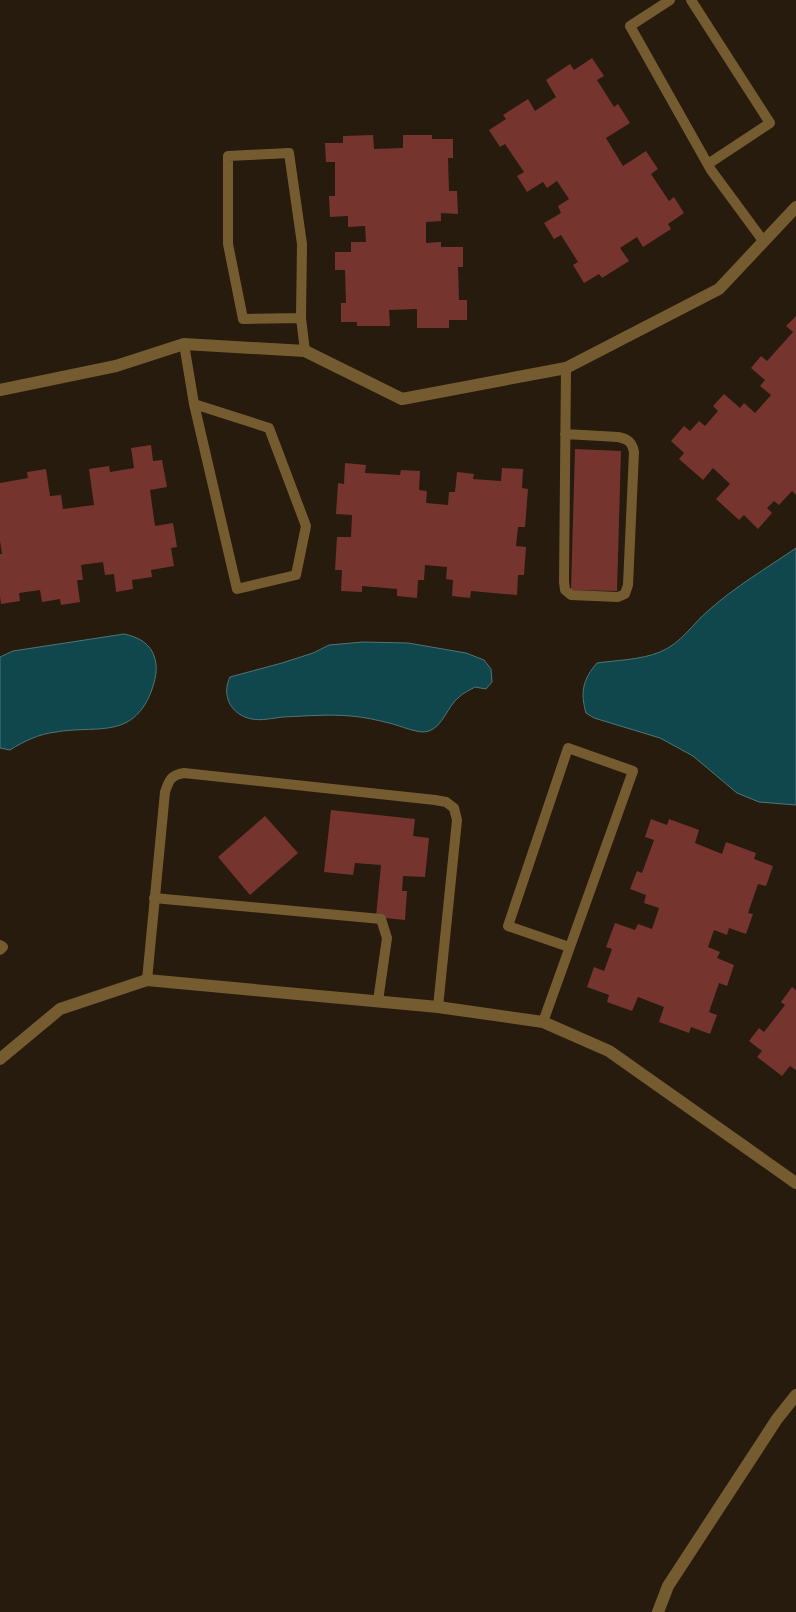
<svg xmlns="http://www.w3.org/2000/svg" width="796" height="1612" font-family="Raleway,sans-serif">
<rect width="100%" height="100%" fill="#261b0d"/>
<g fill="#0f474d" stroke="#507576">
<path d="M796 548V805L759 802 737 793 693 756 660 738 594 718 586 713C580 692 583 679 597 663 618 660 640 660 660 652 682 643 692 624 709 610 736 586 767 568 796 548Z"/>
<path d="M124 634C138 637 151 643 155 659 158 670 155 681 151 692 132 740 96 725 56 732 39 734 24 741 10 750L0 748V657L13 651Z"/>
<path d="M363 642 408 643 466 653 484 660 491 669 492 682 486 689 475 687C470 690 463 693 459 697 447 707 443 726 429 731 420 735 399 725 389 723 377 720 364 717 351 716 329 714 306 716 283 717 273 718 262 721 252 719 231 715 221 696 230 677L282 663 313 653 329 645Z"/>
</g>
<g fill="#76342e">
<path d="M592 58 604 76 597 80 614 107 618 104 630 123 606 138 623 166 646 151 658 169 651 174 669 201 674 197 684 213 668 224 671 229 643 247 637 237 620 248 629 261 602 278 599 274 584 283 573 265 578 262 561 235 554 239 544 223 561 213 558 206 569 199 557 181 547 188 543 182 527 192 517 176 524 172 505 144 500 147 489 130 506 119 503 115 528 99 535 111 556 97 546 80 570 64 574 70Z"/>
<path d="M373 135 374 149 403 148V135H432V139H453V158H448L449 191H457L458 214 441 213V221L426 222V243L441 242V247H463V267H458L459 300H467V320H449V328H417V309L389 310 390 326H357V322H341V303H346L345 270H335V252H351V242H366L365 226 348 227V216L330 217 329 196H335V162H326L325 143H343V136Z"/>
<path d="M796 316V495L792 491 779 505 774 501 767 508 772 513 758 529 744 515 739 520 716 499 730 484 713 468 703 480 679 459 684 453 671 441 684 426 690 431 699 421 705 426 718 411 713 406 724 394 740 408 744 403 755 413 771 395 760 386 765 380 751 368 761 356 767 361 793 332 786 326Z"/>
<path d="M151 445 153 461 162 460 167 487 150 490 155 526 173 523 177 547 171 548 174 566 151 570 152 577 132 580 133 589 116 592 114 574 105 575 103 562 81 565 83 580H77L80 602 61 605 60 599 42 602 40 590 19 593 20 601 1 604 0 596V554H2L0 541V483L28 478 27 472 46 469 50 496 61 495 63 509 94 505 89 469 109 466 110 472 134 468 131 448Z"/>
<path d="M575 449 621 451 617 591 571 590Z"/>
<path d="M345 463 366 465 365 473 400 475 401 470 420 471 419 490 427 491 426 503 448 505 449 492H455L457 472 474 474 473 479 501 481 502 468 523 469 522 488 528 489 525 527H518L516 546 526 547 524 575H518L517 595 471 591 470 598 452 596 453 580 446 579 447 567 425 565 424 580H418L417 598 397 596V589L362 586V592L341 591 342 570H335L337 537H351L352 515 336 514 338 483 344 484Z"/>
<path d="M331 810 415 819 413 836 429 838 425 877 403 876 402 891H407L405 920 376 917 381 865 355 863 353 875 324 872Z"/>
<path d="M265 816 298 853 250 895 218 857Z"/>
<path d="M651 819 667 825 669 819 699 830 695 843 722 854 726 842 756 853 754 859 773 866 766 886 758 884 748 913 753 914 746 934 729 928 727 935 714 930 708 947 720 952 717 958 734 965 727 986 719 983 709 1012 717 1015 710 1034 691 1027 689 1033 659 1022 664 1007 638 997 632 1011 607 1002 609 995 587 987 594 967 604 971 612 949 606 947 615 923 635 930 638 924 652 929 659 908 644 903 646 895 630 889 637 871 642 873 654 840 645 837Z"/>
<path d="M792 987 796 990V1070L790 1066 782 1076 757 1057 762 1051 749 1041 759 1028 764 1032 785 1005 781 1002Z"/>
</g>
<g fill="none" stroke-linecap="round" stroke-linejoin="round">
<g stroke="#755c30" stroke-width="10">
<path d="M670 0 630 26 711 170 764 242"/>
<path d="M691 0 770 123 708 164"/>
<path d="M301 318 243 319 228 244V156L289 153 302 244 301 318 305 351"/>
<path d="M184 344 194 404 237 589 296 575 306 526 269 428 194 404"/>
<path d="M565 434 618 437C628 439 632 442 634 452L628 585 625 594 618 597 571 595 565 590 564 582 566 368"/>
<path d="M154 898 381 919 387 938 378 1001"/>
<path d="M0 945 3 947 0 950"/>
<path d="M147 980 165 792C169 780 171 775 184 773L435 800 446 802 454 808 457 820 438 1007"/>
<path d="M543 1022 633 771 568 748 508 926 569 947"/>
</g>
<g stroke="#755c30" stroke-width="12">
<path d="M0 390 116 366 184 344 305 351 402 399 566 368 719 289 796 207"/>
<path d="M0 1059 60 1009 147 980 438 1007 543 1022 609 1051 796 1183"/>
<path d="M658 1612 668 1586 777 1419 796 1395"/>
</g>
</g>
</svg>
